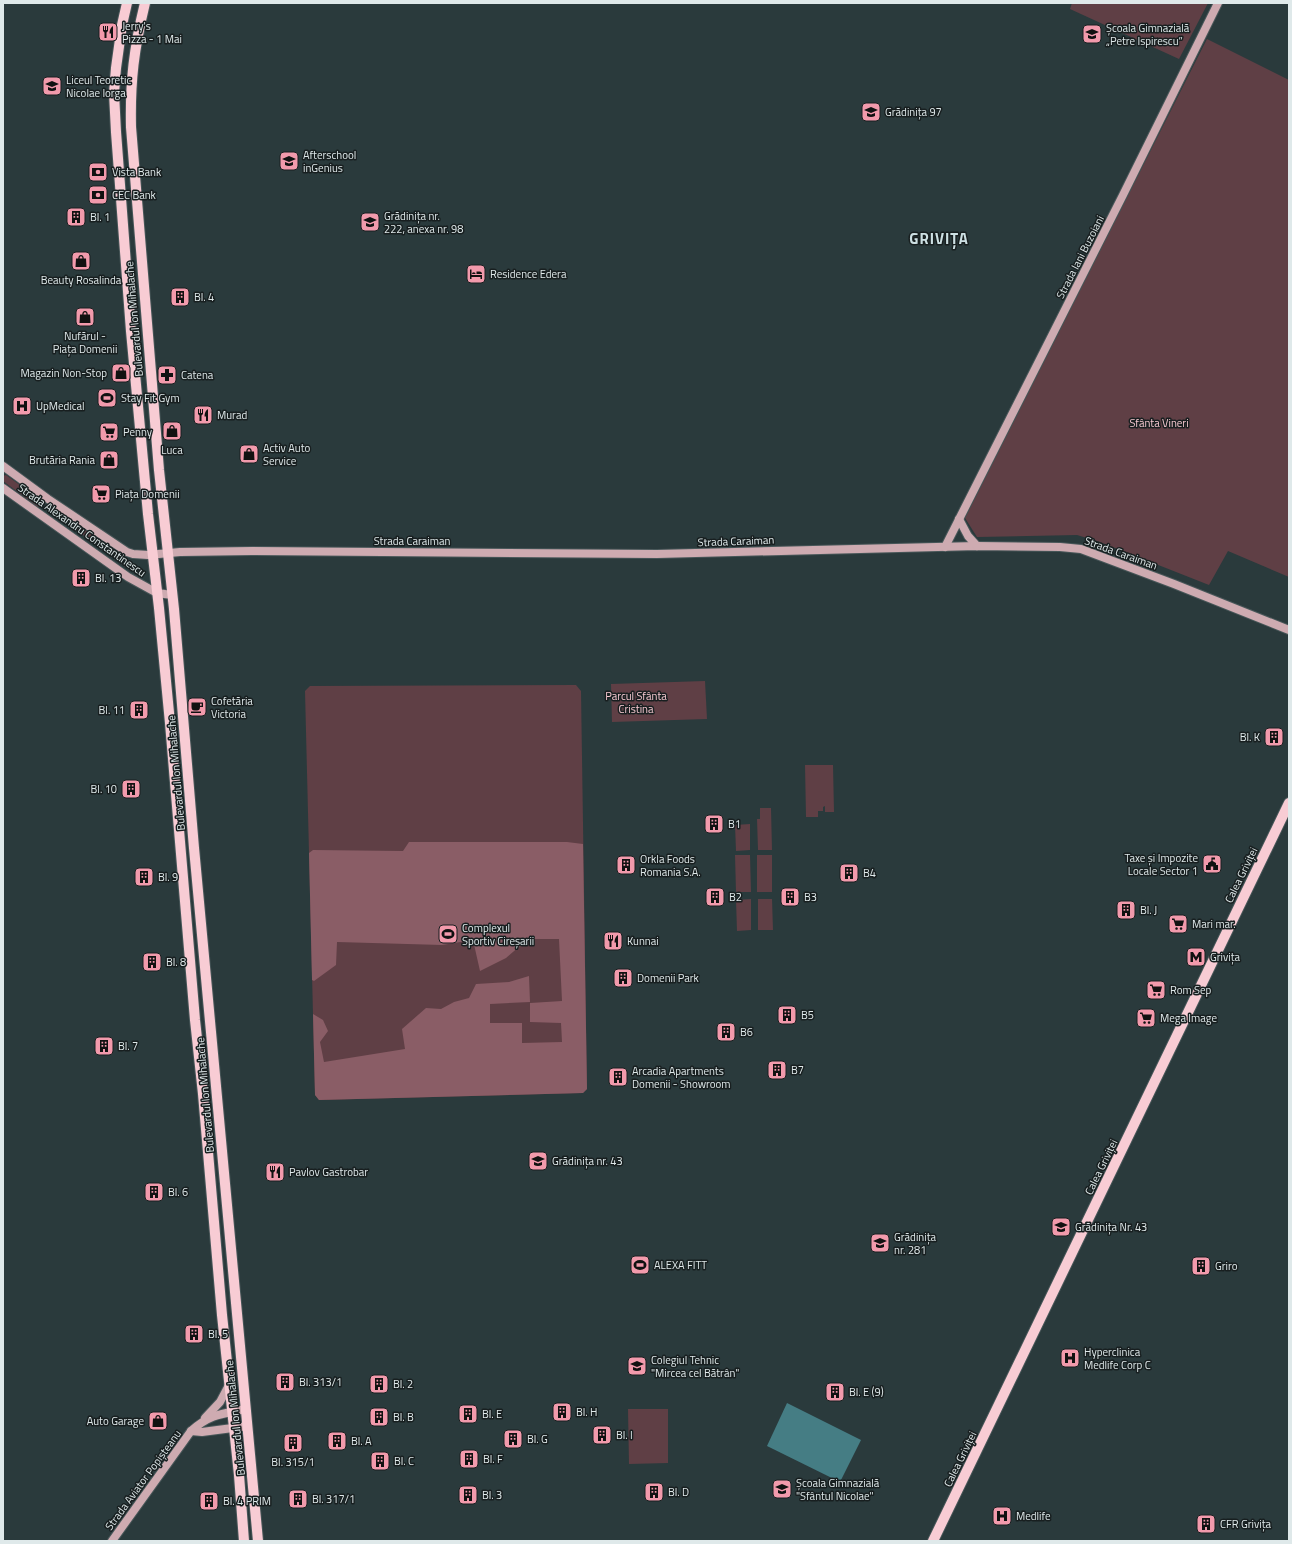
<svg xmlns="http://www.w3.org/2000/svg" width="1292" height="1544" font-family="'Titillium Web',sans-serif">
<rect width="100%" height="100%" fill="#2a3a3c"/>
<g fill="#5f3f45">
<path d="M1072 3H1208L1179 59 1070 9Z"/>
<path d="M1207 39 1289 80V577L1228 551 1209 585 1100 542 1077 535 977 537 965 518Z"/>
<path d="M6 475 42 501V505L38 507 3 481V476Z"/>
<path d="M57 508 134 565 131 571 55 514 54 511Z"/>
<path d="M705 681 707 719 612 722 611 684Z"/>
<path d="M576 685 581 691 587 1089 583 1093 319 1100 315 1095 305 691 310 686Z"/>
<path d="M805 765H833L834 812H825V806L823 807V811H818V817H806Z"/>
<path d="M760 808H771L772 850H758L757 819H760Z"/>
<path d="M750 824V850L736 851 735 825Z"/>
<path d="M750 855 751 892H736L735 855Z"/>
<rect x="757" y="855" width="15" height="37"/>
<path d="M751 899V930L737 931 736 900Z"/>
<path d="M758 899H772L773 930H758Z"/>
<path d="M628 1409H668V1463L629 1464Z"/>
</g>
<path fill="#8a5d66" d="M409 842H567L583 844 587 1089 583 1093 319 1100 315 1095 313 1014 323 1020 328 1031 320 1042 324 1062 405 1049 402 1029 426 1008 441 1009 454 1002 469 998 476 984 509 982 529 976 530 1002 490 1004V1023H522V1043L562 1042 561 1023 530 1022V1003L562 1001 559 939H528L506 958 480 971 473 940 442 945 337 942 336 965 314 981 312 980 309 853 313 850 403 851Z"/>
<path fill="#457d84" d="M787 1403 861 1440 840 1482 767 1446Z"/>
<g fill="none" stroke-linecap="round" stroke-linejoin="round">
<defs>
<g id="secondary">
<path d="M3 466 48 499 127 552 133 554 148 555 180 552 252 551 657 554 977 546 1060 547 1081 549 1174 584 1289 630"/>
<path d="M3 488 128 577 157 593 172 595"/>
<path d="M959 519 968 536 977 546"/>
<path d="M945 547 1123 195 1218 3"/>
<path d="M205 1418 220 1402 229 1385"/>
<path d="M191 1431 202 1432 248 1426"/>
<path d="M112 1541 191 1431C210 1414 222 1414 246 1409"/>
</g>
<g id="primary">
<path d="M127 3 122 25 116 68 114 93 116 132 131 331 148 514 159 608 170 723 195 1020 203 1094 222 1315 239 1475 244 1541"/>
<path d="M145 3C134 48 130 81 131 127L159 470 174 609 194 848 258 1541"/>
<path d="M933 1541 1289 803"/>
</g>
</defs>
<use href="#secondary" stroke="#475658" stroke-width="10"/>
<use href="#primary" stroke="#475658" stroke-width="12"/>
<use href="#secondary" stroke="#ceabb1" stroke-width="8"/>
<use href="#primary" stroke="#f8ccd4" stroke-width="10"/>
</g>
<defs>
<symbol id="restaurant-square" viewBox="-11 -11 22 22"><rect x="-9" y="-9" width="18" height="18" rx="4" fill="#f29aac" stroke="#181f20"/><path d="M-5-6h1v4h1v-4h1v4h1v-4h1v5L-1.5 .5V6h-2V.5L-5-1ZM5-6V6H3V1.5H1.5Q1.5-4 5-6Z" fill="#111"/></symbol>
<symbol id="school-square" viewBox="-11 -11 22 22"><rect x="-9" y="-9" width="18" height="18" rx="4" fill="#f29aac" stroke="#181f20"/><path d="M0-5L7-2L0 1L-7-2ZM-4 1L0 2.5L4 1V4Q0 6-4 4Z" fill="#111"/></symbol>
<symbol id="bank-square" viewBox="-11 -11 22 22"><rect x="-9" y="-9" width="18" height="18" rx="4" fill="#f29aac" stroke="#181f20"/><path d="M-6-4H6V4H-6ZM0-2.3a2.3 2.3 0 1 0 0 4.6a2.3 2.3 0 1 0 0-4.6Z" fill="#111"/></symbol>
<symbol id="building-square" viewBox="-11 -11 22 22"><rect x="-9" y="-9" width="18" height="18" rx="4" fill="#f29aac" stroke="#181f20"/><path d="M-4-6H4V6H1V3H-1V6H-4ZM-2.5-4.3h1.7v1.8h-1.7ZM.8-4.3h1.7v1.8H.8ZM-2.5-1h1.7V.8h-1.7ZM.8-1h1.7V.8H.8Z" fill="#111"/></symbol>
<symbol id="shop-square" viewBox="-11 -11 22 22"><rect x="-9" y="-9" width="18" height="18" rx="4" fill="#f29aac" stroke="#181f20"/><path d="M-5-2.5h2.3a2.7 3.5 0 0 1 5.4 0H5L5.5 6h-11ZM-1.5-2.5h3a1.5 2.3 0 0 0-3 0Z" fill="#111"/></symbol>
<symbol id="hotel-square" viewBox="-11 -11 22 22"><rect x="-9" y="-9" width="18" height="18" rx="4" fill="#f29aac" stroke="#181f20"/><path d="M-6-4.5h1.5V1H6V5H4.5V3h-9V5H-6ZM-4 0a1.8 1.8 0 1 1 3.6 0ZM.5 0V-2.5h3Q6-2.5 6 0Z" fill="#111"/></symbol>
<symbol id="pharmacy-square" viewBox="-11 -11 22 22"><rect x="-9" y="-9" width="18" height="18" rx="4" fill="#f29aac" stroke="#181f20"/><path d="M-2-6h4v4h4v4h-4v4h-4v-4h-4v-4h4Z" fill="#111"/></symbol>
<symbol id="stadium-square" viewBox="-11 -11 22 22"><rect x="-9" y="-9" width="18" height="18" rx="4" fill="#f29aac" stroke="#181f20"/><path d="M0-5a6.5 5 0 1 0 0 10a6.5 5 0 1 0 0-10ZM-3.5-1.8h7v3.6h-7Z" fill="#111"/></symbol>
<symbol id="hospital-square" viewBox="-11 -11 22 22"><rect x="-9" y="-9" width="18" height="18" rx="4" fill="#f29aac" stroke="#181f20"/><path d="M-5-5h3v3.5h4V-5h3V5h-3V1.5h-4V5h-3Z" fill="#111"/></symbol>
<symbol id="supermarket-square" viewBox="-11 -11 22 22"><rect x="-9" y="-9" width="18" height="18" rx="4" fill="#f29aac" stroke="#181f20"/><path d="M-6-5.5h2.5l.6 2H6L4.5 2H-2.5L-4.4-4H-6ZM-1.5 3.2a1.3 1.3 0 1 0 .1 0ZM3 3.2a1.3 1.3 0 1 0 .1 0Z" fill="#111"/></symbol>
<symbol id="cafe-square" viewBox="-11 -11 22 22"><rect x="-9" y="-9" width="18" height="18" rx="4" fill="#f29aac" stroke="#181f20"/><path d="M-5.5-4.5H6V0H3Q3 3.5 0 3.5H-2.5Q-5.5 3.5-5.5 0ZM3-3.2v2h1.7v-2ZM-6 4.5H4V6H-6Z" fill="#111"/></symbol>
<symbol id="civic-square" viewBox="-11 -11 22 22"><rect x="-9" y="-9" width="18" height="18" rx="4" fill="#f29aac" stroke="#181f20"/><path d="M-.6-6.5H3V-4.5H.6V-3L4-1V1h2V6H-6V1h2V-1L-.6-3ZM-1.2 2.5V6h2.4V2.5Z" fill="#111"/></symbol>
<symbol id="metro-square" viewBox="-11 -11 22 22"><rect x="-9" y="-9" width="18" height="18" rx="4" fill="#f29aac" stroke="#181f20"/><path d="M-5.5 5V-5H-3L0 0L3-5H5.5V5H3V-.5L0 4L-3-.5V5Z" fill="#111"/></symbol>
</defs>
<g fill-rule="evenodd">
<use href="#restaurant-square" x="97" y="21" width="22" height="22"/>
<use href="#school-square" x="1081" y="23" width="22" height="22"/>
<use href="#school-square" x="41" y="75" width="22" height="22"/>
<use href="#school-square" x="860" y="101" width="22" height="22"/>
<use href="#school-square" x="278" y="150" width="22" height="22"/>
<use href="#bank-square" x="87" y="161" width="22" height="22"/>
<use href="#bank-square" x="87" y="184" width="22" height="22"/>
<use href="#building-square" x="65" y="206" width="22" height="22"/>
<use href="#school-square" x="359" y="211" width="22" height="22"/>
<use href="#shop-square" x="70" y="250" width="22" height="22"/>
<use href="#hotel-square" x="465" y="263" width="22" height="22"/>
<use href="#building-square" x="169" y="286" width="22" height="22"/>
<use href="#shop-square" x="74" y="306" width="22" height="22"/>
<use href="#shop-square" x="110" y="362" width="22" height="22"/>
<use href="#pharmacy-square" x="156" y="364" width="22" height="22"/>
<use href="#stadium-square" x="96" y="387" width="22" height="22"/>
<use href="#hospital-square" x="11" y="395" width="22" height="22"/>
<use href="#restaurant-square" x="192" y="404" width="22" height="22"/>
<use href="#shop-square" x="161" y="420" width="22" height="22"/>
<use href="#supermarket-square" x="98" y="421" width="22" height="22"/>
<use href="#shop-square" x="238" y="443" width="22" height="22"/>
<use href="#shop-square" x="98" y="449" width="22" height="22"/>
<use href="#supermarket-square" x="90" y="483" width="22" height="22"/>
<use href="#building-square" x="70" y="567" width="22" height="22"/>
<use href="#cafe-square" x="186" y="696" width="22" height="22"/>
<use href="#building-square" x="128" y="699" width="22" height="22"/>
<use href="#building-square" x="1263" y="726" width="22" height="22"/>
<use href="#building-square" x="120" y="778" width="22" height="22"/>
<use href="#building-square" x="703" y="813" width="22" height="22"/>
<use href="#civic-square" x="1201" y="853" width="22" height="22"/>
<use href="#building-square" x="615" y="854" width="22" height="22"/>
<use href="#building-square" x="838" y="862" width="22" height="22"/>
<use href="#building-square" x="133" y="866" width="22" height="22"/>
<use href="#building-square" x="704" y="886" width="22" height="22"/>
<use href="#building-square" x="779" y="886" width="22" height="22"/>
<use href="#building-square" x="1115" y="899" width="22" height="22"/>
<use href="#supermarket-square" x="1167" y="913" width="22" height="22"/>
<use href="#stadium-square" x="437" y="923" width="22" height="22"/>
<use href="#restaurant-square" x="602" y="930" width="22" height="22"/>
<use href="#metro-square" x="1185" y="946" width="22" height="22"/>
<use href="#building-square" x="141" y="951" width="22" height="22"/>
<use href="#building-square" x="612" y="967" width="22" height="22"/>
<use href="#supermarket-square" x="1145" y="979" width="22" height="22"/>
<use href="#building-square" x="776" y="1004" width="22" height="22"/>
<use href="#supermarket-square" x="1135" y="1007" width="22" height="22"/>
<use href="#building-square" x="715" y="1021" width="22" height="22"/>
<use href="#building-square" x="93" y="1035" width="22" height="22"/>
<use href="#building-square" x="766" y="1059" width="22" height="22"/>
<use href="#building-square" x="607" y="1066" width="22" height="22"/>
<use href="#school-square" x="527" y="1150" width="22" height="22"/>
<use href="#restaurant-square" x="264" y="1161" width="22" height="22"/>
<use href="#building-square" x="143" y="1181" width="22" height="22"/>
<use href="#school-square" x="1050" y="1216" width="22" height="22"/>
<use href="#school-square" x="869" y="1232" width="22" height="22"/>
<use href="#stadium-square" x="629" y="1254" width="22" height="22"/>
<use href="#building-square" x="1190" y="1255" width="22" height="22"/>
<use href="#building-square" x="183" y="1323" width="22" height="22"/>
<use href="#hospital-square" x="1059" y="1347" width="22" height="22"/>
<use href="#school-square" x="626" y="1355" width="22" height="22"/>
<use href="#building-square" x="274" y="1371" width="22" height="22"/>
<use href="#building-square" x="368" y="1373" width="22" height="22"/>
<use href="#building-square" x="824" y="1381" width="22" height="22"/>
<use href="#building-square" x="551" y="1401" width="22" height="22"/>
<use href="#building-square" x="457" y="1403" width="22" height="22"/>
<use href="#building-square" x="368" y="1406" width="22" height="22"/>
<use href="#shop-square" x="147" y="1410" width="22" height="22"/>
<use href="#building-square" x="591" y="1424" width="22" height="22"/>
<use href="#building-square" x="502" y="1428" width="22" height="22"/>
<use href="#building-square" x="326" y="1430" width="22" height="22"/>
<use href="#building-square" x="282" y="1432" width="22" height="22"/>
<use href="#building-square" x="458" y="1448" width="22" height="22"/>
<use href="#building-square" x="369" y="1450" width="22" height="22"/>
<use href="#school-square" x="771" y="1478" width="22" height="22"/>
<use href="#building-square" x="643" y="1481" width="22" height="22"/>
<use href="#building-square" x="457" y="1484" width="22" height="22"/>
<use href="#building-square" x="287" y="1488" width="22" height="22"/>
<use href="#building-square" x="198" y="1490" width="22" height="22"/>
<use href="#hospital-square" x="991" y="1505" width="22" height="22"/>
<use href="#building-square" x="1195" y="1513" width="22" height="22"/>
</g>
<g text-anchor="middle" stroke-width="3" stroke-linejoin="round" paint-order="stroke">
<g font-size="11" fill="#dfe9ea" stroke="#181f20" text-anchor="start">
<text x="122" y="30">Jerry's<tspan x="122" dy="13">Pizza - 1 Mai</tspan></text>
<text x="1106" y="32">Școala Gimnazială<tspan x="1106" dy="13">„Petre Ispirescu”</tspan></text>
<text x="66" y="84">Liceul Teoretic<tspan x="66" dy="13">Nicolae Iorga</tspan></text>
<text x="885" y="116">Grădinița 97</text>
<text x="303" y="159">Afterschool<tspan x="303" dy="13">inGenius</tspan></text>
<text x="112" y="176">Vista Bank</text>
<text x="112" y="199">CEC Bank</text>
<text x="384" y="220">Grădinița nr.<tspan x="384" dy="13">222, anexa nr. 98</tspan></text>
<text x="90" y="221">Bl. 1</text>
<text x="490" y="278">Residence Edera</text>
<text x="81" y="284" text-anchor="middle">Beauty Rosalinda</text>
<text x="194" y="301">Bl. 4</text>
<text x="85" y="340" text-anchor="middle">Nufărul -<tspan x="85" dy="13">Piața Domenii</tspan></text>
<text x="107" y="377" text-anchor="end">Magazin Non-Stop</text>
<text x="181" y="379">Catena</text>
<text x="121" y="402">Stay Fit Gym</text>
<text x="36" y="410">UpMedical</text>
<text x="217" y="419">Murad</text>
<text x="123" y="436">Penny</text>
<text x="263" y="452">Activ Auto<tspan x="263" dy="13">Service</tspan></text>
<text x="172" y="454" text-anchor="middle">Luca</text>
<text x="95" y="464" text-anchor="end">Brutăria Rania</text>
<text x="115" y="498">Piața Domenii</text>
<text x="95" y="582">Bl. 13</text>
<text x="211" y="705">Cofetăria<tspan x="211" dy="13">Victoria</tspan></text>
<text x="125" y="714" text-anchor="end">Bl. 11</text>
<text x="1260" y="741" text-anchor="end">Bl. K</text>
<text x="117" y="793" text-anchor="end">Bl. 10</text>
<text x="728" y="828">B1</text>
<text x="1198" y="862" text-anchor="end">Taxe și Impozite<tspan x="1198" dy="13">Locale Sector 1</tspan></text>
<text x="640" y="863">Orkla Foods<tspan x="640" dy="13">Romania S.A.</tspan></text>
<text x="863" y="877">B4</text>
<text x="158" y="881">Bl. 9</text>
<text x="729" y="901">B2</text>
<text x="804" y="901">B3</text>
<text x="1140" y="914">Bl. J</text>
<text x="1192" y="928">Mari mar.</text>
<text x="462" y="932">Complexul<tspan x="462" dy="13">Sportiv Cireșarii</tspan></text>
<text x="627" y="945">Kunnai</text>
<text x="1210" y="961">Grivița</text>
<text x="166" y="966">Bl. 8</text>
<text x="637" y="982">Domenii Park</text>
<text x="1170" y="994">Rom Sep</text>
<text x="801" y="1019">B5</text>
<text x="1160" y="1022">Mega Image</text>
<text x="740" y="1036">B6</text>
<text x="118" y="1050">Bl. 7</text>
<text x="791" y="1074">B7</text>
<text x="632" y="1075">Arcadia Apartments<tspan x="632" dy="13">Domenii - Showroom</tspan></text>
<text x="552" y="1165">Grădinița nr. 43</text>
<text x="289" y="1176">Pavlov Gastrobar</text>
<text x="168" y="1196">Bl. 6</text>
<text x="1075" y="1231">Grădinița Nr. 43</text>
<text x="894" y="1241">Grădinița<tspan x="894" dy="13">nr. 281</tspan></text>
<text x="654" y="1269">ALEXA FITT</text>
<text x="1215" y="1270">Griro</text>
<text x="208" y="1338">Bl. 5</text>
<text x="1084" y="1356">Hyperclinica<tspan x="1084" dy="13">Medlife Corp C</tspan></text>
<text x="651" y="1364">Colegiul Tehnic<tspan x="651" dy="13">"Mircea cel Bătrân"</tspan></text>
<text x="299" y="1386">Bl. 313/1</text>
<text x="393" y="1388">Bl. 2</text>
<text x="849" y="1396">Bl. E (9)</text>
<text x="576" y="1416">Bl. H</text>
<text x="482" y="1418">Bl. E</text>
<text x="393" y="1421">Bl. B</text>
<text x="144" y="1425" text-anchor="end">Auto Garage</text>
<text x="616" y="1439">Bl. I</text>
<text x="527" y="1443">Bl. G</text>
<text x="351" y="1445">Bl. A</text>
<text x="483" y="1463">Bl. F</text>
<text x="394" y="1465">Bl. C</text>
<text x="293" y="1466" text-anchor="middle">Bl. 315/1</text>
<text x="796" y="1487">Școala Gimnazială<tspan x="796" dy="13">"Sfântul Nicolae"</tspan></text>
<text x="668" y="1496">Bl. D</text>
<text x="482" y="1499">Bl. 3</text>
<text x="312" y="1503">Bl. 317/1</text>
<text x="223" y="1505">Bl. 4 PRIM</text>
<text x="1016" y="1520">Medlife</text>
<text x="1220" y="1528">CFR Grivița</text>
</g>
<g font-size="11" fill="#dfe9ea" stroke="#181f20">
<text transform="translate(1080 257) rotate(-63)" y="4">Strada Iani Buzoiani</text>
<text transform="translate(134 319) rotate(-95)" y="4">Bulevardul Ion Mihalache</text>
<text transform="translate(82 530) rotate(35)" y="4">Strada Alexandru Constantinescu</text>
<text x="412" y="545">Strada Caraiman</text>
<text transform="translate(736 541) rotate(-2)" y="4">Strada Caraiman</text>
<text transform="translate(1121 553) rotate(20)" y="4">Strada Caraiman</text>
<text transform="translate(176 773) rotate(-95)" y="4">Bulevardul Ion Mihalache</text>
<text transform="translate(1241 875) rotate(-64)" y="4">Calea Griviței</text>
<text transform="translate(205 1095) rotate(-95)" y="4">Bulevardul Ion Mihalache</text>
<text transform="translate(1101 1167) rotate(-64)" y="4">Calea Griviței</text>
<text transform="translate(235 1418) rotate(-96)" y="4">Bulevardul Ion Mihalache</text>
<text transform="translate(960 1459) rotate(-64)" y="4">Calea Griviței</text>
<text transform="translate(143 1480) rotate(-54)" y="4">Strada Aviator Popișteanu</text>
</g>
<g font-size="11" fill="#f9cbd3" stroke="#181f20">
<text x="1159" y="427">Sfânta Vineri</text>
<text x="636" y="700">Parcul Sfânta<tspan x="636" dy="13">Cristina</tspan></text>
</g>
<g font-size="15" font-weight="bold" letter-spacing="1" fill="#cde0e3" stroke="#181f20">
<text x="939" y="244">GRIVIȚA</text>
</g>
</g>
<rect width="1292" height="1544" fill="none" stroke="#dfe9ea" stroke-width="8"/>
</svg>
